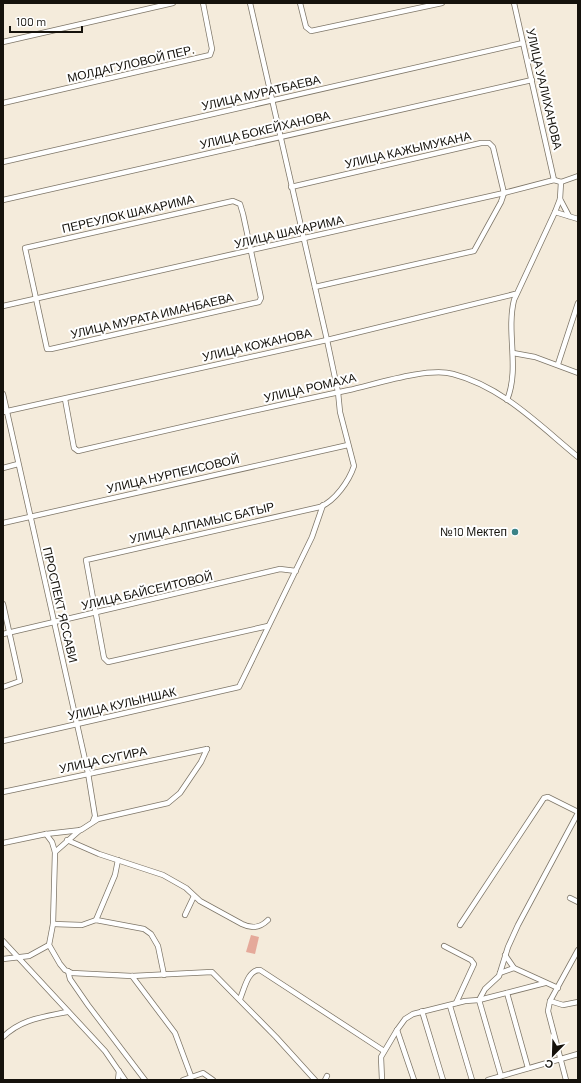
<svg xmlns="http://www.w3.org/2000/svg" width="581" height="1083" font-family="Barlow,sans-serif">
<rect width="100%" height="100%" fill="#f4ebdb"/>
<path fill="#e5a99a" d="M251 935 259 937 255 954 246 952Z"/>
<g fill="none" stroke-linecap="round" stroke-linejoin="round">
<defs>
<g id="minor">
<path d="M250 3 327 340 338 392 340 412 354 466C349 481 335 501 320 507L86 560 104 658 108 662 268 626"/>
<path d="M300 3 306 27 311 31 442 3"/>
<path d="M514 3 554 180"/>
<path d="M3 42 173 3"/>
<path d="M3 103 210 55 212 49 203 3"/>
<path d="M3 162 523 43"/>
<path d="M291 187 481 143H489L493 147 504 193 501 202 474 251 315 287"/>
<path d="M560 199 569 216"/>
<path d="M3 200 532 80"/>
<path d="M233 201 240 204 243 214 261 298 259 302 51 349H47L25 248Z"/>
<path d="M555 212 578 219"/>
<path d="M3 306 504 193 554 180 561 182 578 176"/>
<path d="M513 353 535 357 578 373"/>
<path d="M558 364 578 303"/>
<path d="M3 394 88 773 95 816 93 821"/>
<path d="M65 399 74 448 78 451C168 430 259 409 349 390 376 384 428 367 453 374 503 387 540 426 578 457"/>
<path d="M507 400C520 368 506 333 514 300L555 212 560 199 561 182"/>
<path d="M3 412 327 340 515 294"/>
<path d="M3 468 18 464"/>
<path d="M3 523 348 445"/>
<path d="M3 604 20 681 3 687"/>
<path d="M3 634 280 569 296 571"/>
<path d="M3 741 239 687 312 537 323 505"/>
<path d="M3 792 207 749"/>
<path d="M46 834 52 842 55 852 53 924 49 945 60 964 65 970 72 973 132 976 212 972 276 1037 315 1080"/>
<path d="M67 840 99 854 163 875 186 888 200 901 242 924C252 929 260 928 268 920"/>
<path d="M3 843 46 834 81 830 98 819 168 803 180 793 201 762 207 749"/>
<path d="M55 852 80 830"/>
<path d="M570 898 578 902"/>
<path d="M185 915 194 896"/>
<path d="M96 920 115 875 118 860"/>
<path d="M53 924 82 925 96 920 144 929 151 934 158 946 164 975"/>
<path d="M460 925 544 798 548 797 578 812"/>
<path d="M3 941 105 1051 125 1080"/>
<path d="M444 946 471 960 474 964 456 1003"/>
<path d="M505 955 514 968 558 988"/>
<path d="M3 959 29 956 49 945"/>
<path d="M68 971 70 979 88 1005 145 1080"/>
<path d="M500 973 514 968"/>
<path d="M132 976 175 1033 191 1076"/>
<path d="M507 993 528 1068"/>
<path d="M240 999C244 990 248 969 260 970L384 1051"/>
<path d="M550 1001 563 1005 578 1002"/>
<path d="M450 1006 472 1080"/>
<path d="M422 1011 443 1080"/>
<path d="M397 1030 414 1080"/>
<path d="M3 1037C21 1019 43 1017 67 1012"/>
<path d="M501 1076 479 1000 485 989 499 976 508 947 518 925 578 813"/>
<path d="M118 1080 119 1071"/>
<path d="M183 1080 203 1073 213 1080"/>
<path d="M325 1080 327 1076"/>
<path d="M382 1080 381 1057 397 1030 405 1019 413 1014 465 1001 479 1000 545 983"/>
<path d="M488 1080 578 1054"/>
<path d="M566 1080 548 1011 550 1001 578 950"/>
</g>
</defs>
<use href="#minor" stroke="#7e7668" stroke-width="6"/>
<use href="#minor" stroke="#fff" stroke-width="4.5"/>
</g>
<circle fill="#3a8287" stroke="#fff" stroke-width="1.5" cx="515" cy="532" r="4"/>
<g text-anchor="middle" stroke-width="4" stroke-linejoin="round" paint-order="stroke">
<g font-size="12" fill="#15120c" stroke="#fff">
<text transform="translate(131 64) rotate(-13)" y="4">МОЛДАГУЛОВОЙ ПЕР.</text>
<text transform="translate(544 89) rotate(77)" y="4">УЛИЦА УАЛИХАНОВА</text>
<text transform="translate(261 93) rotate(-13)" y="4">УЛИЦА МУРАТБАЕВА</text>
<text transform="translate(265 130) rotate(-13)" y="4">УЛИЦА БОКЕЙХАНОВА</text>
<text transform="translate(408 150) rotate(-13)" y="4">УЛИЦА КАЖЫМУКАНА</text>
<text transform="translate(128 214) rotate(-13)" y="4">ПЕРЕУЛОК ШАКАРИМА</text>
<text transform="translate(289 232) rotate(-13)" y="4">УЛИЦА ШАКАРИМА</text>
<text transform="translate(152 316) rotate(-13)" y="4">УЛИЦА МУРАТА ИМАНБАЕВА</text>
<text transform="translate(257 345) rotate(-13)" y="4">УЛИЦА КОЖАНОВА</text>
<text transform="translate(310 388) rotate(-13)" y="4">УЛИЦА РОМАХА</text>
<text transform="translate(173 474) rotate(-13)" y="4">УЛИЦА НУРПЕИСОВОЙ</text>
<text transform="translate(202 523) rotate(-13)" y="4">УЛИЦА АЛПАМЫС БАТЫР</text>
<text transform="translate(147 591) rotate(-13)" y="4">УЛИЦА БАЙСЕИТОВОЙ</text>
<text transform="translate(60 605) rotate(77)" y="4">ПРОСПЕКТ ЯССАВИ</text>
<text transform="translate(122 704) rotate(-13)" y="4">УЛИЦА КУЛЫНШАК</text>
<text transform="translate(103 760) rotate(-12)" y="4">УЛИЦА СУГИРА</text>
</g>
<g font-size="12" fill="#15120c" stroke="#fff" text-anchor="end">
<text x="507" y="536">№10 Мектеп</text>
</g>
</g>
<rect width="581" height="1083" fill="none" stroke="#15120c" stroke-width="8"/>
<g transform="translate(553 1055) rotate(203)" stroke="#ffffff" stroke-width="3" paint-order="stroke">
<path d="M0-3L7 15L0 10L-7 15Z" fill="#15120c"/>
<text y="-6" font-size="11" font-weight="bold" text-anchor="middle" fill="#15120c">С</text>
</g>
<path d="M10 26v6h72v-6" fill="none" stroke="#15120c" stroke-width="2"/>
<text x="16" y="26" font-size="12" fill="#15120c" stroke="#ffffff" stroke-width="3" paint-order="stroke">100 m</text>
</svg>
